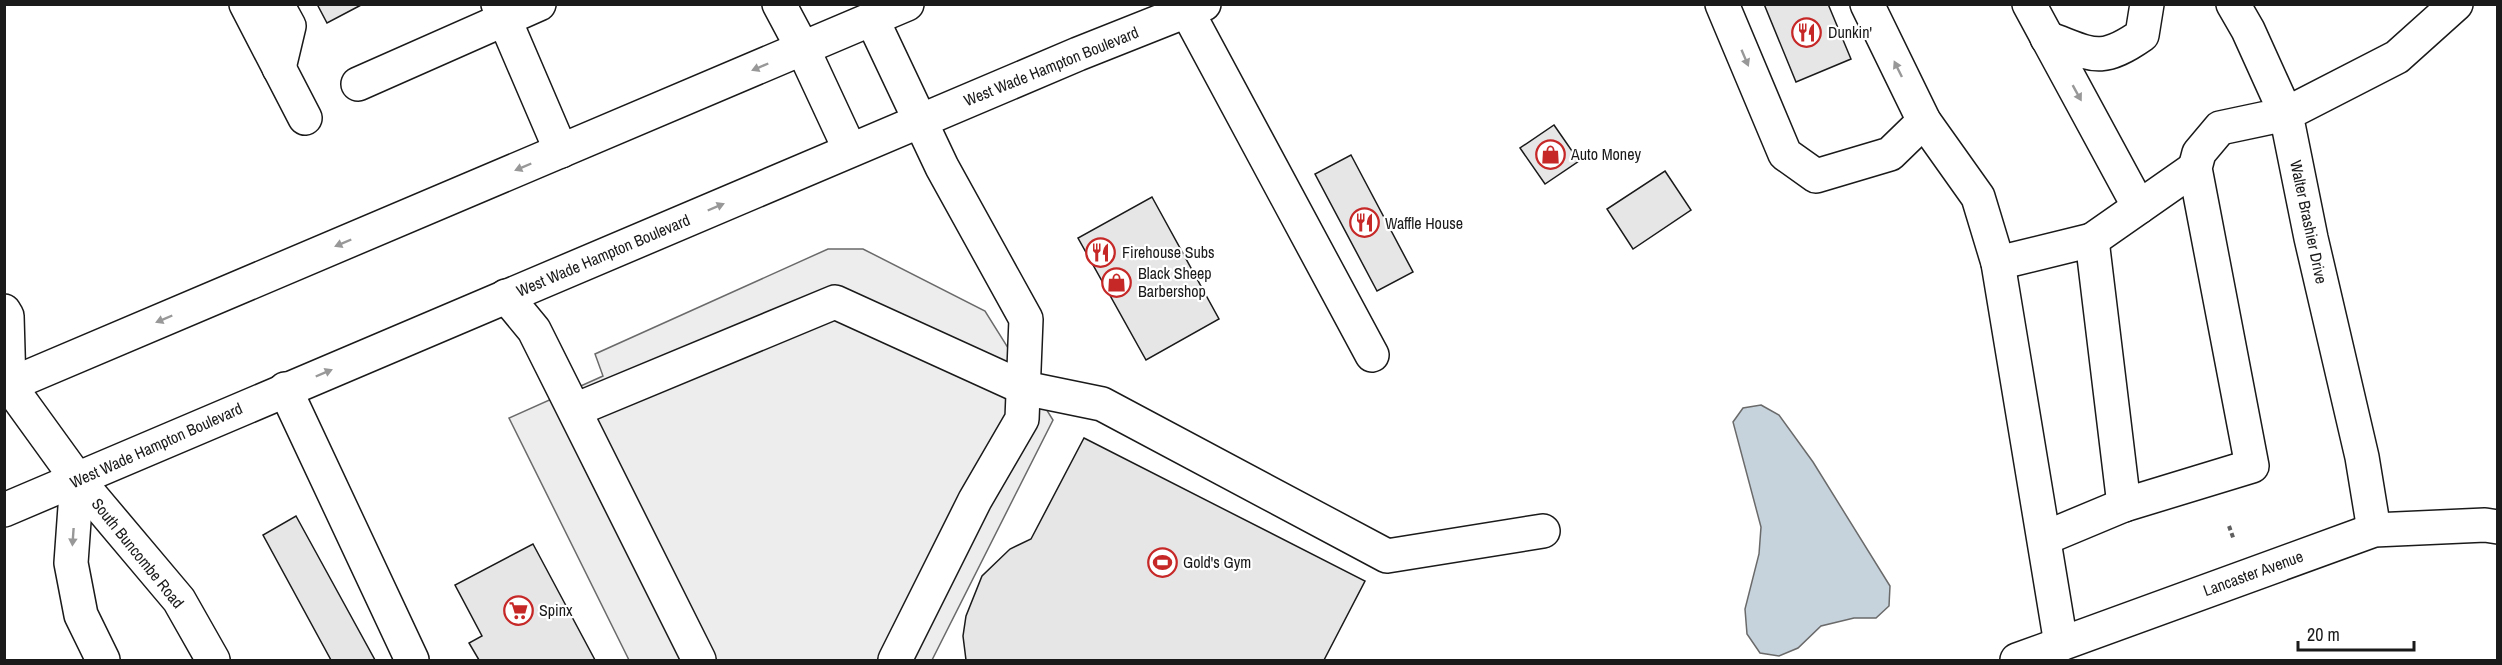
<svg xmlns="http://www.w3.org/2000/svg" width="2502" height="665" font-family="'Archivo Narrow',sans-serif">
<rect width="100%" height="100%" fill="#fff"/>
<path fill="#ededed" stroke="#6a6a6a" stroke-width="1.5" d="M828 249H863L985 311 1053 420 932 660H629L509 418 603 376 595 354Z"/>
<path fill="#c6d2dc" stroke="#6a6a6a" stroke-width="1.5" d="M1761 405 1779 415 1813 462 1890 586 1889 606 1876 618H1854L1821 626 1798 648 1779 656 1760 653 1747 634 1745 609 1759 554 1761 527 1733 422 1743 408Z"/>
<g fill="#e6e6e6" stroke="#1a1a1a" stroke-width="1.5">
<path d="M317 4H363L327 23Z"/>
<path d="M1764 4H1828L1851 59 1796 82Z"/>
<path d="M1554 125 1579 161 1545 184 1520 148Z"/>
<path d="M1351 155 1413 272 1377 291 1315 174Z"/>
<path d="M1665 171 1691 210 1633 249 1607 209Z"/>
<path d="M1152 197 1219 319 1146 360 1078 238Z"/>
<path d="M1084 438 1365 581 1324 660H966L963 636 966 616 982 576 1010 549 1031 539Z"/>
<path d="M296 516 375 660H331L263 535Z"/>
<path d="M533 544 595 660H479L469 643 482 636 455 585Z"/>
</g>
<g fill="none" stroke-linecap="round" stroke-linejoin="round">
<defs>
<g id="minor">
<path d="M246 4 305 118"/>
<path d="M277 4 289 26 279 68"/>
<path d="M498 4 561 151"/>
<path d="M779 4 803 49 850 150"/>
<path d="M1722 4 1785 154 1816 176 1890 154 1924 121"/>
<path d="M1867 4 1924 121 1978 197 1998 263 2061 644"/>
<path d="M2029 4 2139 207"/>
<path d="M1187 11 1372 355"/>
<path d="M872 19 942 167 1026 319 1022 419 975 500 895 660"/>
<path d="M2047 38C2092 54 2099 65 2142 35L2147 4"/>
<path d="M358 84 539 4"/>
<path d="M2092 240 2195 168"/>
<path d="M1998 263 2092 240 2124 505"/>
<path d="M506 296 534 330 699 660"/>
<path d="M285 389 412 660"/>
<path d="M575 410 835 302 1024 388 1102 404 1387 556 1543 531"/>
<path d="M2374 530 2362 457 2311 238 2286 114 2397 57 2456 4"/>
<path d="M2045 538 2124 505 2252 466 2195 168 2199 153 2220 128 2286 114 2248 30 2233 4"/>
<path d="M2017 660 2374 530 2485 525 2498 527"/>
</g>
<g id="major">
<path d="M4 311 7 316 9 385"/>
<path d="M4 383 9 385 77 479 179 600 213 660"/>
<path d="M4 387 907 4"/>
<path d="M77 479 71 563 81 615 103 660"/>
<path d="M4 510 1078 54 1204 4"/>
</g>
</defs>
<use href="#minor" stroke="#1a1a1a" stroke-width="36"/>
<use href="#major" stroke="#1a1a1a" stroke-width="36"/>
<path stroke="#5f5f5f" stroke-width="4" stroke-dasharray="4.5 3" stroke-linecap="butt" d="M2229 526 2234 540"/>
<use href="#minor" stroke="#fff" stroke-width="33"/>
<use href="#major" stroke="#fff" stroke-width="33"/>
</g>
<defs><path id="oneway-solid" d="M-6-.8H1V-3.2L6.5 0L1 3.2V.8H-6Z" transform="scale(1.5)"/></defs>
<g fill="#989898">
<use href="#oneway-solid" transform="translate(1745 58) rotate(67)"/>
<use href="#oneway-solid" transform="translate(760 67) rotate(157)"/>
<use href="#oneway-solid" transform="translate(1898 69) rotate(-116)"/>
<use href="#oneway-solid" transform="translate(2077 93) rotate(61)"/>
<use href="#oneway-solid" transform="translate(523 167) rotate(157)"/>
<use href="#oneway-solid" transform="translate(716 207) rotate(-23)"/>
<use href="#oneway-solid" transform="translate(343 243) rotate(157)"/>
<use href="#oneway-solid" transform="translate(164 319) rotate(157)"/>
<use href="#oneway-solid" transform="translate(324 373) rotate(-23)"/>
<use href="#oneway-solid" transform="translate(73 537) rotate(94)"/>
</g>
<defs>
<symbol id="restaurant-ring" viewBox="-11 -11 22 22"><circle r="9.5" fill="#fff" stroke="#c62828" stroke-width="1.5"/><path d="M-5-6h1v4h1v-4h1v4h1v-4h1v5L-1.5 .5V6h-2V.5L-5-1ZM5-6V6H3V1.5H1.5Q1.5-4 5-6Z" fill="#c62828"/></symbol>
<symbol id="shop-ring" viewBox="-11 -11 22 22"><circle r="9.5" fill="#fff" stroke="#c62828" stroke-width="1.5"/><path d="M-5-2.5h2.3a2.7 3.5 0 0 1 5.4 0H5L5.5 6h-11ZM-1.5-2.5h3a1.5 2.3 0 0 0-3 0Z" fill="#c62828"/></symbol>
<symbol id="stadium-ring" viewBox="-11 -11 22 22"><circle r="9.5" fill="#fff" stroke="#c62828" stroke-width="1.5"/><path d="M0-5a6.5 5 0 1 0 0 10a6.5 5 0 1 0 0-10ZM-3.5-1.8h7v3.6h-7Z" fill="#c62828"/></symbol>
<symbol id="supermarket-ring" viewBox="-11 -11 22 22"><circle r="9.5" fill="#fff" stroke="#c62828" stroke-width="1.5"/><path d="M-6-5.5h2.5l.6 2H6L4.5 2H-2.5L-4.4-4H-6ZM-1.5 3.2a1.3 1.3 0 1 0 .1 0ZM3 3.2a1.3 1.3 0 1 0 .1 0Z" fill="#c62828"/></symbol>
</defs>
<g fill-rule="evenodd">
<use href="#restaurant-ring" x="1790" y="16" width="33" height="33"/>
<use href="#shop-ring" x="1534" y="138" width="33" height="33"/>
<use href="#restaurant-ring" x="1348" y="206" width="33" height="33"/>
<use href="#restaurant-ring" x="1084" y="236" width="33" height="33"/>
<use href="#shop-ring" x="1100" y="266" width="33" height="33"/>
<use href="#stadium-ring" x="1146" y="546" width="33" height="33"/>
<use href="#supermarket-ring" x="502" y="594" width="33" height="33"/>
</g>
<g text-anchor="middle" stroke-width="4.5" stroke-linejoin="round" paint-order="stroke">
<g font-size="16" fill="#1a1a1a" stroke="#fff" text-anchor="start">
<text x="1828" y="38">Dunkin'</text>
<text x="1571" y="160">Auto Money</text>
<text x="1385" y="229">Waffle House</text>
<text x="1122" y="258">Firehouse Subs</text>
<text x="1138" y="279">Black Sheep<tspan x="1138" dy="18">Barbershop</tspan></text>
<text x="1183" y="568">Gold's Gym</text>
<text x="539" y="616">Spinx</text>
</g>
<g font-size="16" fill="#1a1a1a" stroke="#fff">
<text transform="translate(1051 66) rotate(-22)" y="6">West Wade Hampton Boulevard</text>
<text transform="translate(2309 222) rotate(78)" y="6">Walter Brashier Drive</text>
<text transform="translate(603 255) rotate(-23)" y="6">West Wade Hampton Boulevard</text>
<text transform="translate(156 445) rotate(-24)" y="6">West Wade Hampton Boulevard</text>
<text transform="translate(138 553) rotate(51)" y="6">South Buncombe Road</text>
<text transform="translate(2253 573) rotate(-20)" y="6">Lancaster Avenue</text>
</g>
</g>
<rect width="2502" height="665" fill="none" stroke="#1a1a1a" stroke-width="12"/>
<path d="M2298 641v9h116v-9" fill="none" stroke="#1a1a1a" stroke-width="3"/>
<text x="2307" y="641" font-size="18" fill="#1a1a1a" stroke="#ffffff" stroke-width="4.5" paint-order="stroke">20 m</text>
</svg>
